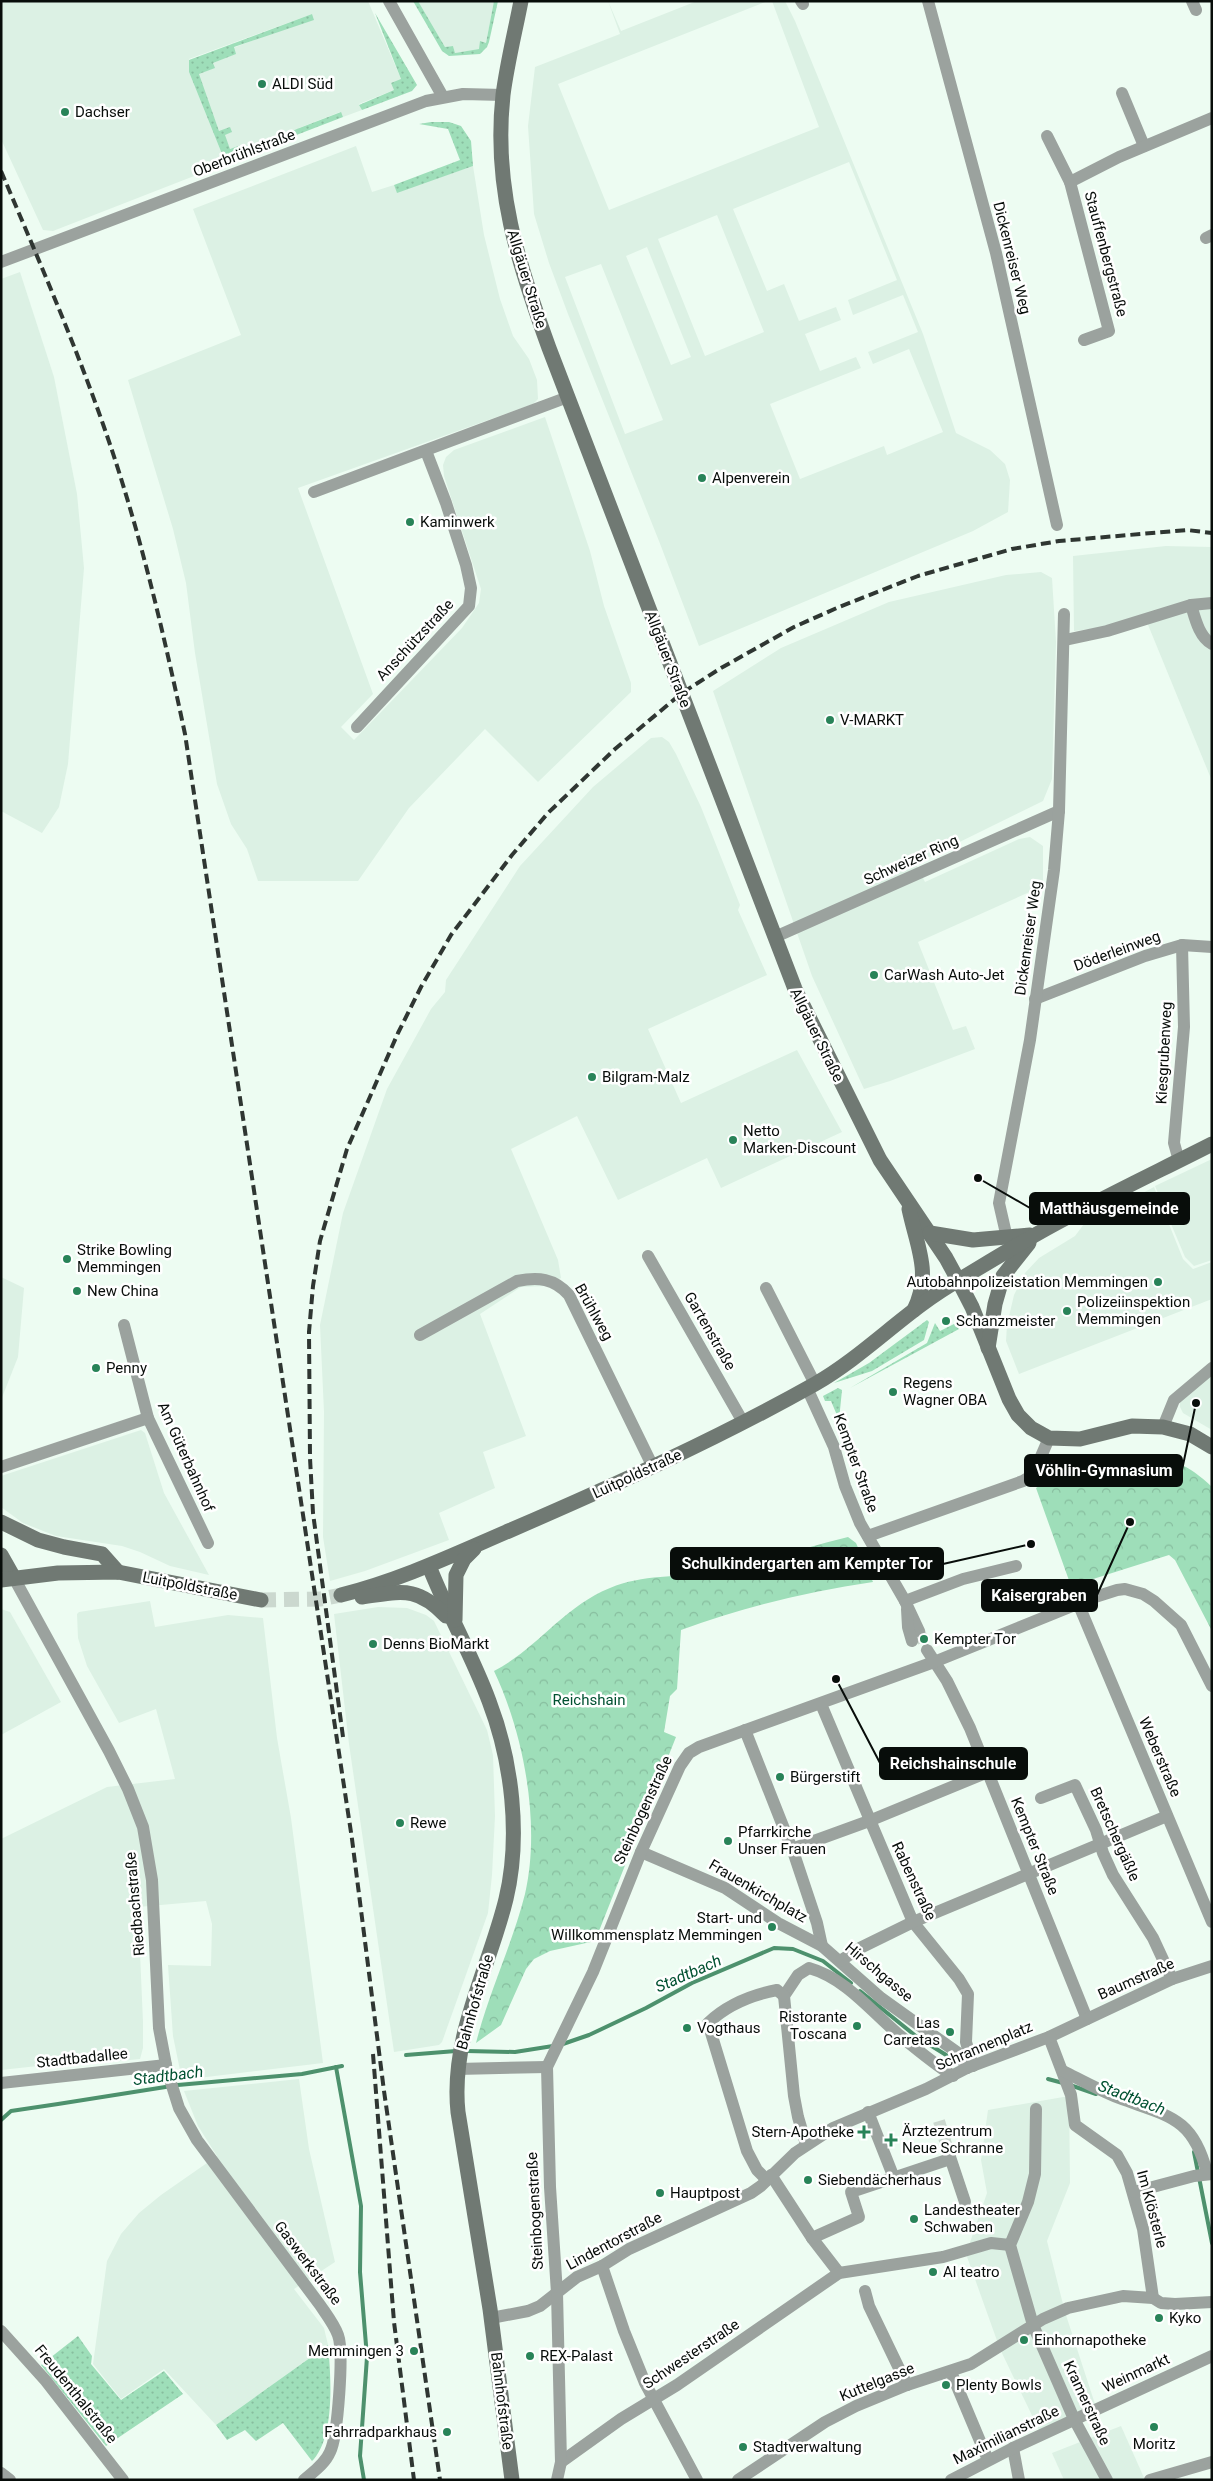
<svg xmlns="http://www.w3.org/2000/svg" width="1213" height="2481" font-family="Roboto,sans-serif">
<defs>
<pattern id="grass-dots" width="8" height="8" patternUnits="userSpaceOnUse" patternTransform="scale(1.25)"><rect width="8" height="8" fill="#9edeb9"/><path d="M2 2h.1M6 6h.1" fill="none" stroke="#87bd9e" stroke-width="1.8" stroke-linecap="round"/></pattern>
<pattern id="park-crowns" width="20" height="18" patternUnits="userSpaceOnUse" patternTransform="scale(1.25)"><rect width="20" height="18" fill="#9edeb9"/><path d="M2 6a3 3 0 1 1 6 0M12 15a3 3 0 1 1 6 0" fill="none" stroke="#87bd9e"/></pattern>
</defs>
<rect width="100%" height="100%" fill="#edfcf2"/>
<g fill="#dcf1e4" fill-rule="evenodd">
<path d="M1 1H368L401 79 394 90 359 104 362 110 343 117 340 112 253 146 255 151 241 156 238 146 230 149 224 135 232 132 219 131 198 74 214 68 213 63 235 54 233 48 296 24 310 21 312 14 189 59V72L224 159 230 162 53 231 43 230 1 139Z"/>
<path d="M418 1H494L486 43 480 49 455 53 453 46 445 47Z"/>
<path d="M608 1 621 31 697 1H768L558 84 609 210 819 127 772 1H785L795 21 923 334 956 433 990 450 1005 464 1010 480 1008 512 973 531 699 646 659 541 568 314 549 263 534 214 528 126 535 67 620 34ZM849 162 897 280 848 300 853 315 903 295 918 332 868 352 873 364 909 349 943 432 887 455 884 446 800 479 770 404 861 368 856 357 820 371 805 334 841 320 836 307 799 321 784 284 767 291 733 209ZM717 215 764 332 705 356 658 239ZM647 247 691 357 671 365 626 256ZM601 264 663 420 625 434 565 277Z"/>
<path d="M356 146 372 192 394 185 397 192 473 166 484 235 500 299 513 336 529 359 537 380 538 399 533 404 298 488 373 694 341 727 354 740 462 628 479 603 481 589 444 476 443 465 446 457 454 450 545 417 590 551 604 606 631 683V692L538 782 485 729 409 808 358 881H258L247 849 231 824 217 784 195 653 186 583 173 529 128 380 241 335 193 209Z"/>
<path d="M20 272 54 377 77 494 84 568 68 764 59 807 42 833 1 811V279Z"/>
<path d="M1166 546 1212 547V781L1144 615 1099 628 1074 631 1073 556Z"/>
<path d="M1041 572 1052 578 1056 642 1052 779 1043 801 923 860 913 858 925 882 1019 839 1030 837 1043 846V886L918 942 953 1030 966 1026 975 1049 890 1081 864 1089 812 976 713 691 781 648 889 602 1006 575Z"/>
<path d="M662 737 669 742 676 754 701 807 740 905 738 910 767 975 648 1029 681 1103 797 1050 842 1132 721 1188 707 1158 618 1200 577 1116 511 1149 558 1260 561 1278 546 1286 521 1287 480 1314 526 1436 483 1452 495 1488 439 1513 449 1540 365 1571 330 1581 323 1537 324 1412 320 1325 343 1213 387 1089 431 1009 445 992 446 980 520 866 593 787 651 738Z"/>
<path d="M1212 1159V1260L1194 1266 1185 1257 1155 1186Z"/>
<path d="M1154 1187 1183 1259 1193 1269 1212 1262V1299L1019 1374 1006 1341 1007 1325 1014 1295 1025 1273 1039 1258 1075 1236 1084 1224Z"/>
<path d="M1 1277 24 1288 18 1357 1 1400Z"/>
<path d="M1212 1375V1430L1183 1413 1180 1407V1399Z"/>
<path d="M141 1430 145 1433 164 1493 209 1575 170 1566 140 1552 122 1546 56 1536 23 1523 1 1507V1476Z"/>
<path d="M150 1601 155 1627 228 1615 263 1618 277 1738 291 1818 323 2063 182 2080 173 2036 168 1965 211 1966 212 1924 206 1901 138 1907 143 2022V2048L140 2059 50 2068 47 2065 1 2070V1839L107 1787 175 1779 156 1709 119 1723 87 1666 78 1638 77 1614 79 1612Z"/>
<path d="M378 1607 407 1608 426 1615 434 1621 487 1730 493 1755 495 1816 492 1875 488 1913 442 2042 439 2045 394 2052 349 1744 334 1614Z"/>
<path d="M1 1609 10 1612 61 1702 1 1735Z"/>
<path d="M299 2079 309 2149 335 2262 294 2289 324 2328 328 2345 216 2425 164 2369 121 2399 93 2364 107 2261 121 2234 139 2213 161 2195 217 2156 198 2126 184 2091Z"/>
<path d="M1069 2096 1070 2183 1047 2241 1065 2312 1095 2404 1039 2430 1000 2349 966 2254 987 2193 981 2160 988 2110Z"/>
<path d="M1121 2426 1145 2480H1064L1052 2453Z"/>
</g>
<g fill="url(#grass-dots)">
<path d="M413 1H418L445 47 453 46 455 53 479 49 480 41 486 43 494 1H498L489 42 487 47 480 54 449 56 442 51Z"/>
<path d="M375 13 417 85 412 91 362 110 359 105 394 90 391 83 401 79Z"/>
<path d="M312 14 314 20 234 47 236 54 213 63 215 68 199 74 219 131 230 127 232 132 225 135 230 149 238 146 241 156 230 162 224 159 189 72V60Z"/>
<path d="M341 112 343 117 255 151 253 146Z"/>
<path d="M431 122H449L461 126 471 141 473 166 397 193 394 185 460 160 448 129 419 124Z"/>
<path d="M927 1320 929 1322 924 1340 872 1371 834 1383 869 1363Z"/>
<path d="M935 1323 940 1331 956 1323 959 1329 850 1388 927 1343Z"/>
<path d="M838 1388 842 1390 839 1420 831 1401H825L823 1396Z"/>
<path d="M78 2336 92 2356 91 2364 121 2400 164 2371 183 2394 106 2446 41 2365Z"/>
<path d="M328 2345C331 2376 335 2434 314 2459L312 2461 283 2423 256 2441 245 2430 227 2440 216 2425Z"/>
</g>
<g fill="url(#park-crowns)">
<path d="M1138 1456C1170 1457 1188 1464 1212 1487V1631L1175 1560 1169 1555 1071 1586 1036 1488C1070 1465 1098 1459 1138 1456Z"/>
<path d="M848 1537 856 1543 873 1582C807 1592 743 1607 681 1630L677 1689 670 1696 664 1732 676 1737 595 1941 550 1951 534 1959 526 1969 501 2025 476 2043C489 1992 512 1945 525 1894 541 1825 524 1734 494 1671 537 1649 563 1607 610 1588 643 1574 677 1578 711 1572 757 1564 802 1548 848 1537Z"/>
</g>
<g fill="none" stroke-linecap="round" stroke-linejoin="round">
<g stroke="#4d916d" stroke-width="4">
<path d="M860 1991 917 2037 951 2058"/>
<path d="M560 2045 589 2035 646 2008 692 1983 774 1948 793 1949 823 1961 851 1983"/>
<path d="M466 2051 515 2052 553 2046"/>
<path d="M406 2055 456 2051"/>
<path d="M336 2067 361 2206 360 2272 367 2357 360 2456 364 2480"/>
<path d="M1048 2079 1063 2083"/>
<path d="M1070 2085 1096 2094"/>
<path d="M1 2120 11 2111 58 2104 178 2085 302 2074 342 2066"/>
<path d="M1194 2152 1212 2243"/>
</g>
<g stroke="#cbd8cf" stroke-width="12" stroke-dasharray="12 6" stroke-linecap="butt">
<path d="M919 1631 927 1650"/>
<path d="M939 2121 949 2154"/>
</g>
<path stroke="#cbd8cf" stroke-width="15" stroke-dasharray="15 8" stroke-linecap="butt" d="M261 1600 321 1599 341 1595"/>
<g stroke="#9ba29e" stroke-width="12">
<path d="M389 1 443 97"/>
<path d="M801 1 803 4"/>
<path d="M928 1 996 253 1057 525"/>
<path d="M1192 1 1196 10"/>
<path d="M1122 93 1144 146"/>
<path d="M1047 136 1070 182"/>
<path d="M1206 238 1212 235"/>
<path d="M1 262 426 101 463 94 503 95"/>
<path d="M1084 340 1109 331 1070 182 1119 157 1212 118"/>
<path d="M314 492 568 397"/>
<path d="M1191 605C1195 618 1199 637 1212 644"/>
<path d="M1065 640 1107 631 1191 605 1212 603"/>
<path d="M357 727 469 606 471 588 466 565 446 503 426 451"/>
<path d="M775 937 1059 811"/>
<path d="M1035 999 1145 956 1182 945 1212 947"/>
<path d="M1179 1161 1174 1143 1184 1027 1182 945"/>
<path d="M1007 1238 999 1203 1030 1040 1054 870 1059 811 1064 614"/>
<path d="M648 1256 743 1422"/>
<path d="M766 1288 815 1384"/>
<path d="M124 1325 148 1418 208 1543"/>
<path d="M420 1335 517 1281C538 1277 554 1278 569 1295L653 1467"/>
<path d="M807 1388 834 1447 845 1486 860 1523 905 1601 919 1631"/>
<path d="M1163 1427 1174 1400 1212 1368"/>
<path d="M1 1467 148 1418"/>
<path d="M868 1536 1023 1481 1033 1475 1049 1438"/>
<path d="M14 1578 109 1751 128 1789 143 1827 152 1880 159 2028 167 2070 179 2108 197 2140 320 2305C326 2314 334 2324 338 2335 344 2351 338 2436 330 2452 325 2464 313 2472 304 2480"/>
<path d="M905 1601 963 1579 1016 1566"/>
<path d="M1078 1603 1212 1922"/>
<path d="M907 1609 908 1627 912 1641"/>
<path d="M927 1650 947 1681 970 1728 1087 2019"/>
<path d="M821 1704 913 1922 959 1979 968 1994 966 2042 973 2066"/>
<path d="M745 1730 794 1854 817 1923 822 1946"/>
<path d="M1041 1798 1075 1785 1096 1830 1103 1853 1113 1875 1153 1938 1172 1979"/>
<path d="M792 1849 869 1821 988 1772"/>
<path d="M641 1852 725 1888 778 1923 822 1946 881 1998 958 2053 967 2068"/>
<path d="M840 1961 860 1948 913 1922 1167 1816"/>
<path d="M1049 2037 1071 2095 1075 2125 1117 2155 1127 2173 1143 2229 1153 2298"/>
<path d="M457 2069 547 2067"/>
<path d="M1063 2071C1081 2080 1099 2090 1119 2098 1167 2116 1193 2116 1207 2173"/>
<path d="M1 2083 166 2065"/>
<path d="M1036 2109 1035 2174 1028 2202 1010 2245 1033 2325 1074 2419 1107 2480"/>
<path d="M868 2112 894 2178"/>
<path d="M806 2144 798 2117 794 2096 784 1996 798 1975 809 1968C845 1978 870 2010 898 2034 915 2048 934 2064 953 2076"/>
<path d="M949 2154 965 2202"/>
<path d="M771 2175 812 2238 839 2273"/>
<path d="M767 2180 757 2170 747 2151 708 2023C727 2005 751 1995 777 1990L784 1996"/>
<path d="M1134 2192 1194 2176 1212 2174"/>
<path d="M812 2238 859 2217 851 2192 950 2159"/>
<path d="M602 2266 624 2331 645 2383 697 2480"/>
<path d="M865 2291 869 2306 907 2385"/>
<path d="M491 2318 528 2311 540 2306 577 2277 602 2266 629 2249 751 2193 761 2186 795 2153 833 2128 926 2089 967 2068 1049 2037 1172 1979 1212 1966"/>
<path d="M1 2331 46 2381 123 2480"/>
<path d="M951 2372 988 2460"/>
<path d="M1013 2448 1019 2480"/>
<path d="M561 2462 621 2419 677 2385 839 2273 943 2257 991 2243 1010 2245"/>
<path d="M1 2473 10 2480"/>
<path d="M557 2480 561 2462 557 2293 550 2187 547 2067 593 1972 641 1852 680 1766 689 1753 699 1747 934 1662 1092 1598 1117 1590 1125 1589 1143 1594 1154 1601 1181 1625 1212 1686"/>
<path d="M738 2480 825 2422 856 2406 907 2385 971 2364 1043 2319 1068 2308 1123 2296 1153 2298 1161 2303 1175 2304 1212 2302"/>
<path d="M951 2480 1013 2448 1212 2356"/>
<path d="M1150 2480 1212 2462"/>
</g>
<g stroke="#707973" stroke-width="15">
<path d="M521 1C515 32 507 64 503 95 493 187 518 263 549 348L795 989 880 1160 946 1258 958 1280 972 1307 1009 1399 1018 1415 1031 1428 1049 1438 1080 1439 1132 1426 1163 1427 1190 1434 1212 1447"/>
<path d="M909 1209C917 1247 932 1273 914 1310"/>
<path d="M930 1233 973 1240 1030 1235"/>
<path d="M988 1348 995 1304 1003 1276 1029 1243"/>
<path d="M1 1522 38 1540 64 1547 102 1554 118 1572"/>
<path d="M1 1555 14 1578"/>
<path d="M429 1566C447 1612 472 1655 489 1701 512 1761 521 1836 506 1899 489 1969 450 2037 458 2112L490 2309 512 2480"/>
<path d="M1 1580 58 1573 118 1572 261 1600"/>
<path d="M341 1595C401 1580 455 1554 511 1530 615 1485 717 1439 815 1384 867 1354 907 1309 959 1280 984 1265 1010 1249 1035 1235 1093 1202 1153 1174 1212 1144"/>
<path d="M362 1597C401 1592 416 1585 446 1616"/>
<path d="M455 1620 456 1575 464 1559 474 1549"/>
</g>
<g stroke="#2f3632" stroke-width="4" stroke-dasharray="10 5" stroke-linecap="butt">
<path d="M1 171C37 256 74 341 104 427 139 527 163 630 185 734L352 1839 384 2091 440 2480"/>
<path d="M343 1737 313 1513 310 1458 309 1332 313 1286 320 1241 347 1149 398 1033 421 987 451 935 512 855 548 813 615 749 682 693 721 668 794 627 839 607 918 576 1012 549 1059 541 1187 530 1212 533"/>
<path d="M373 2054 394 2322 414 2480"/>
</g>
</g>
<g fill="#288358" stroke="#fff" stroke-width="2">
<circle cx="262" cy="84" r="5"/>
<circle cx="65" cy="112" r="5"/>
<circle cx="702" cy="478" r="5"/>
<circle cx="410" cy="522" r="5"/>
<circle cx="830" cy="720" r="5"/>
<circle cx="874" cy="975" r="5"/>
<circle cx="592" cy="1077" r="5"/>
<circle cx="733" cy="1140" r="5"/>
<circle cx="67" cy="1259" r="5"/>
<circle cx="1158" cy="1282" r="5"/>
<circle cx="77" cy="1291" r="5"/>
<circle cx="1067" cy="1311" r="5"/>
<circle cx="946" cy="1321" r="5"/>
<circle cx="96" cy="1368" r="5"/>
<circle cx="893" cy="1392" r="5"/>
<circle cx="924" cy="1639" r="5"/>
<circle cx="373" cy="1644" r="5"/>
<circle cx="780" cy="1777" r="5"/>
<circle cx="400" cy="1823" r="5"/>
<circle cx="728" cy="1841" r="5"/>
<circle cx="772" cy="1927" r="5"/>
<circle cx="857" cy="2026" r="5"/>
<circle cx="687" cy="2028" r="5"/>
<circle cx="950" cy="2032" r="5"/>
<path d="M861.5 2124.5h5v5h5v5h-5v5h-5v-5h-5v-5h5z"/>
<path d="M888.5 2132.5h5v5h5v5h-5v5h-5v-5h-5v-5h5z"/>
<circle cx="808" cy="2180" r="5"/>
<circle cx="660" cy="2193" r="5"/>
<circle cx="914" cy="2219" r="5"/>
<circle cx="933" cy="2272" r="5"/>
<circle cx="1159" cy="2318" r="5"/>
<circle cx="1024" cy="2340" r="5"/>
<circle cx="414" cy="2351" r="5"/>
<circle cx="530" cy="2356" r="5"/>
<circle cx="946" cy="2385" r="5"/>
<circle cx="1154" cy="2427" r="5"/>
<circle cx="447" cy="2432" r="5"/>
<circle cx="743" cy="2447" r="5"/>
</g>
<g text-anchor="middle" stroke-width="5" stroke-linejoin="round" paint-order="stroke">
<g font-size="15" fill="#080d0a" stroke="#fff" text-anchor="start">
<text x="272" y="89">ALDI Süd</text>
<text x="75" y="117">Dachser</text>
<text x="712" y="483">Alpenverein</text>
<text x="420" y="527">Kaminwerk</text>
<text x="840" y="725">V-MARKT</text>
<text x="884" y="980">CarWash Auto-Jet</text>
<text x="602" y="1082">Bilgram-Malz</text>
<text x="743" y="1136">Netto<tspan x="743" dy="17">Marken-Discount</tspan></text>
<text x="77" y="1255">Strike Bowling<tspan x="77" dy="17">Memmingen</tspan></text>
<text x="1148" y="1287" text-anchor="end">Autobahnpolizeistation Memmingen</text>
<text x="87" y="1296">New China</text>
<text x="1077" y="1307">Polizeiinspektion<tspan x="1077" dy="17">Memmingen</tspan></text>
<text x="956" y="1326">Schanzmeister</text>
<text x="106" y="1373">Penny</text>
<text x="903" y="1388">Regens<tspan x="903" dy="17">Wagner OBA</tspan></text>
<text x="934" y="1644">Kempter Tor</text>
<text x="383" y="1649">Denns BioMarkt</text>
<text x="790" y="1782">Bürgerstift</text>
<text x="410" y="1828">Rewe</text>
<text x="738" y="1837">Pfarrkirche<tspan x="738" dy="17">Unser Frauen</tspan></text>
<text x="762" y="1923" text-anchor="end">Start- und<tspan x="762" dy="17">Willkommensplatz Memmingen</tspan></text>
<text x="847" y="2022" text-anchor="end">Ristorante<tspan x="847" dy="17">Toscana</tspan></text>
<text x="940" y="2028" text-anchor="end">Las<tspan x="940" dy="17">Carretas</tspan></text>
<text x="697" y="2033">Vogthaus</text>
<text x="902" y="2136">Ärztezentrum<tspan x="902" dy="17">Neue Schranne</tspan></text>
<text x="854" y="2137" text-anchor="end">Stern-Apotheke</text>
<text x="818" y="2185">Siebendächerhaus</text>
<text x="670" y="2198">Hauptpost</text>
<text x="924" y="2215">Landestheater<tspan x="924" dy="17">Schwaben</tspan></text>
<text x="943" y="2277">Al teatro</text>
<text x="1169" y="2323">Kyko</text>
<text x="1034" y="2345">Einhornapotheke</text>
<text x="404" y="2356" text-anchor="end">Memmingen 3</text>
<text x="540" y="2361">REX-Palast</text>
<text x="956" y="2390">Plenty Bowls</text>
<text x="437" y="2437" text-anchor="end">Fahrradparkhaus</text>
<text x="1154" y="2449" text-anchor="middle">Moritz</text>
<text x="753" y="2452">Stadtverwaltung</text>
</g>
<g font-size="15" fill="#080d0a" stroke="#fff">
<text transform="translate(244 153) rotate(-21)" y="5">Oberbrühlstraße</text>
<text transform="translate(1106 254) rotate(75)" y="5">Stauffenbergstraße</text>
<text transform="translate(1012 258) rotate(76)" y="5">Dickenreiser Weg</text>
<text transform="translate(527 279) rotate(73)" y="5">Allgäuer Straße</text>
<text transform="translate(415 640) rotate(-47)" y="5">Anschützstraße</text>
<text transform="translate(668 659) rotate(69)" y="5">Allgäuer Straße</text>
<text transform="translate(911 860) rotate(-24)" y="5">Schweizer Ring</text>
<text transform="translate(1028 938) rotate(-82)" y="5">Dickenreiser Weg</text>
<text transform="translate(1117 951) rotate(-20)" y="5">Döderleinweg</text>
<text transform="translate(817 1035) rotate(64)" y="5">Allgäuer Straße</text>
<text transform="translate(1164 1053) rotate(-87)" y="5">Kiesgrubenweg</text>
<text transform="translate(594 1312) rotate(61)" y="5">Brühlweg</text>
<text transform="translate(710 1331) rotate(60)" y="5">Gartenstraße</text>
<text transform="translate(186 1457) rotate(66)" y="5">Am Güterbahnhof</text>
<text transform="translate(856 1463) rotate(70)" y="5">Kempter Straße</text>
<text transform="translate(637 1474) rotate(-25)" y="5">Luitpoldstraße</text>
<text transform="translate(190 1586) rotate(11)" y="5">Luitpoldstraße</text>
<text transform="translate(1160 1757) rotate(67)" y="5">Weberstraße</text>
<text transform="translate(643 1810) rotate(-65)" y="5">Steinbogenstraße</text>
<text transform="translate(1115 1834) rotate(66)" y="5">Bretschergäßle</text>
<text transform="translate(1035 1846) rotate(68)" y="5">Kempter Straße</text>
<text transform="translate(914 1881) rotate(65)" y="5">Rabenstraße</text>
<text transform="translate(758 1891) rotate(30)" y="5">Frauenkirchplatz</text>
<text transform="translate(135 1904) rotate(-95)" y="5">Riedbachstraße</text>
<text transform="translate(879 1972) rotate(40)" y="5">Hirschgasse</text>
<text transform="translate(1136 1979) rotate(-24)" y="5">Baumstraße</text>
<text transform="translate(475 2002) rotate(-74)" y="5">Bahnhofstraße</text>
<text transform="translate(984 2046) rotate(-23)" y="5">Schrannenplatz</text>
<text transform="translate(82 2058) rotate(-6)" y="5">Stadtbadallee</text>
<text transform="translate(1152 2209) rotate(75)" y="5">Im Klösterle</text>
<text transform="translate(535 2211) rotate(-93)" y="5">Steinbogenstraße</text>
<text transform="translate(614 2241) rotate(-28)" y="5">Lindentorstraße</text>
<text transform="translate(308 2263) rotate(53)" y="5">Gaswerkstraße</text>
<text transform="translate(691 2354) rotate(-34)" y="5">Schwesterstraße</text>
<text transform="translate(1136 2373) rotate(-25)" y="5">Weinmarkt</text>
<text transform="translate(877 2382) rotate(-22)" y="5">Kuttelgasse</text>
<text transform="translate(76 2394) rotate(51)" y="5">Freudenthalstraße</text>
<text transform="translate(502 2401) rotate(83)" y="5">Bahnhofstraße</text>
<text transform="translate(1087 2403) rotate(65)" y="5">Kramerstraße</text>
<text transform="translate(1006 2435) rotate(-26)" y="5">Maximilianstraße</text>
</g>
<g font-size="15" fill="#015131" stroke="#fff">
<text x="589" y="1705">Reichshain</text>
</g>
<g font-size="16" font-style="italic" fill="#015131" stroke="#fff">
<text transform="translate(688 1973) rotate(-24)" y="6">Stadtbach</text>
<text transform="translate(168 2075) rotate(-7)" y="6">Stadtbach</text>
<text transform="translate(1132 2097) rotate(21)" y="6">Stadtbach</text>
</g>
</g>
<path fill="none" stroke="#080d0a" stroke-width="2" d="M978 1178L1030 1208M1196 1403L1182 1470M1031 1544L943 1564M1130 1522L1097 1595M836 1679L880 1763"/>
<g fill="#080d0a" stroke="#fff" stroke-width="2">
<circle cx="978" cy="1178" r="5"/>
<circle cx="1196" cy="1403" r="5"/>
<circle cx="1031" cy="1544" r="5"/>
<circle cx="1130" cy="1522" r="5"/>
<circle cx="836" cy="1679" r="5"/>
</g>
<g fill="#080d0a" stroke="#080d0a" stroke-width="2">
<rect x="1030" y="1193" width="159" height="31" rx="5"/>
<rect x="1025" y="1455" width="157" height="31" rx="5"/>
<rect x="671" y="1548" width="272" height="31" rx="5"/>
<rect x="982" y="1580" width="115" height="31" rx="5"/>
<rect x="880" y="1748" width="147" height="31" rx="5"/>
</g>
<g font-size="16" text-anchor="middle" font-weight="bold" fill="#fff">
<text x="1109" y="1214">Matthäusgemeinde</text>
<text x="1104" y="1476">Vöhlin-Gymnasium</text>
<text x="807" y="1569">Schulkindergarten am Kempter Tor</text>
<text x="1039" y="1601">Kaisergraben</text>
<text x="953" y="1769">Reichshainschule</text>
</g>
<rect width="1213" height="2481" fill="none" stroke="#080d0a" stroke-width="5"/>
</svg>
